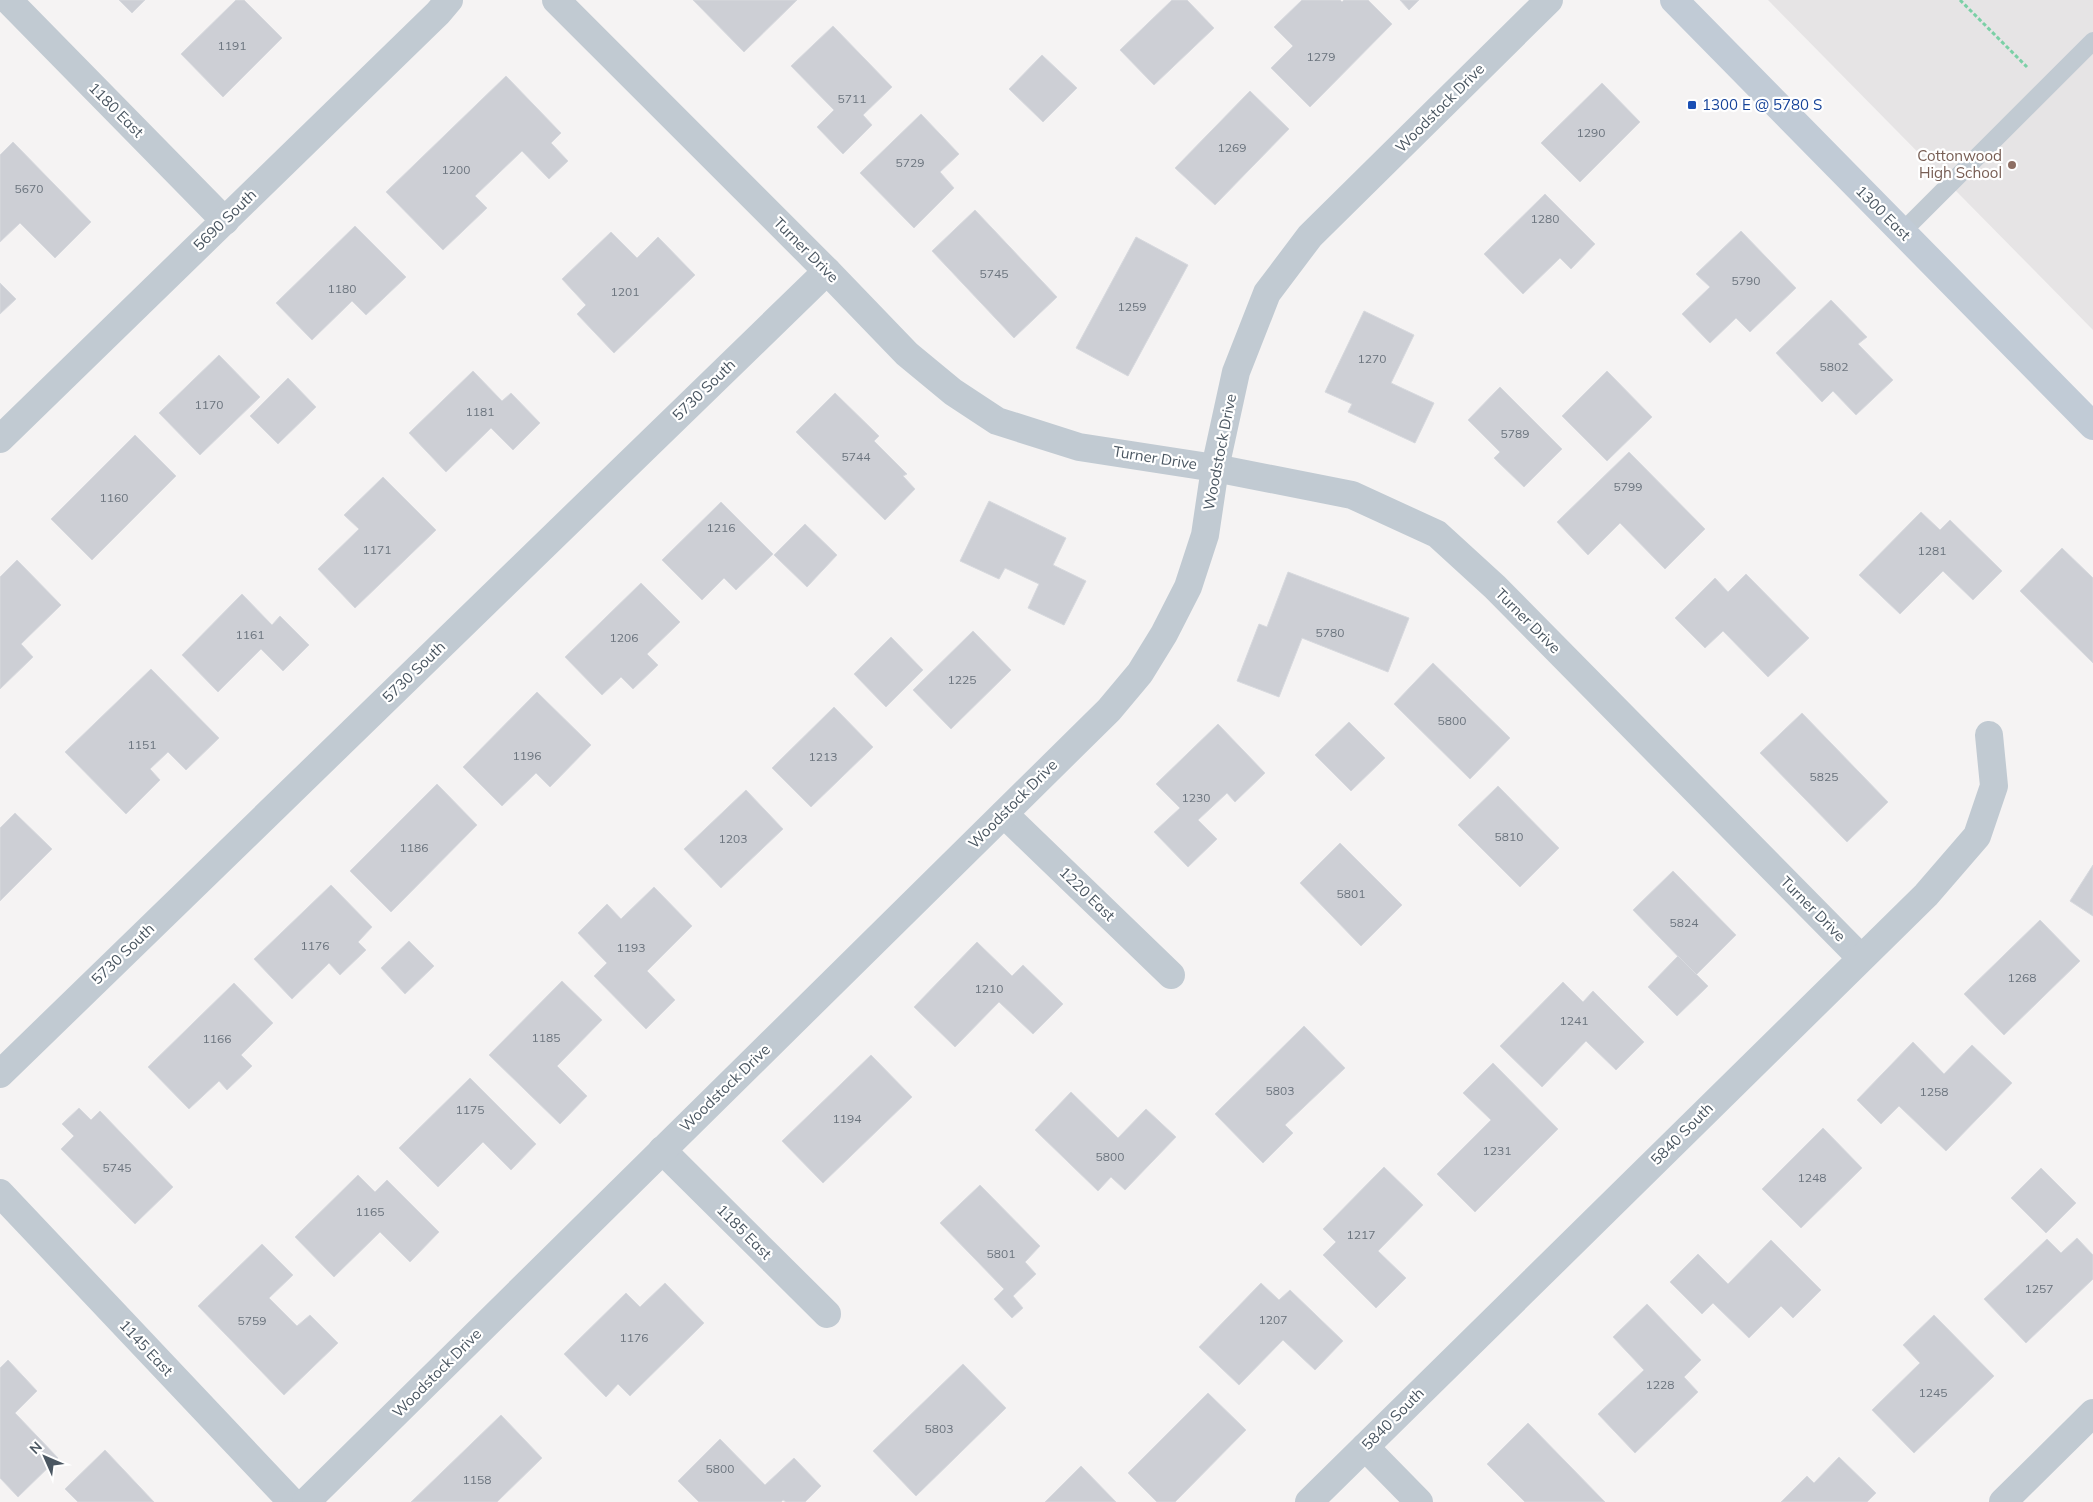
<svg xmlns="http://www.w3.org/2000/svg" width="2093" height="1502" font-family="Mulish,sans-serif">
<rect width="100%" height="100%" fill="#f5f3f3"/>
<path fill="#e6e4e5" d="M1768 0H2093V330Z"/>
<g fill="#cdcfd5" stroke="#d7d9de">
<path d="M119 0H145L132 13Z"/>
<path d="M236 0H244L282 38 223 97 181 54Z"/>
<path d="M693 0H797L744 52Z"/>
<path d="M1172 0H1187L1214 28 1154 85 1120 50Z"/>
<path d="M1302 0H1340L1342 2 1344 0H1368L1392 24 1310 107 1271 68 1293 46 1274 27Z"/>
<path d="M1400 0H1419L1409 10Z"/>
<path d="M833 26 892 87 863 115 872 125 843 154 817 127 834 110 791 66Z"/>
<path d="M1042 55 1077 88 1043 122 1009 89Z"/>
<path d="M506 76 561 133 551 143 568 161 549 179 522 151 475 196 487 208 443 250 386 192Z"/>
<path d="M1602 83 1640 122 1580 182 1541 143Z"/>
<path d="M1250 91 1289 129 1215 205 1175 168Z"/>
<path d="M921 114 959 154 940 172 954 188 914 228 860 173Z"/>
<path d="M13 142 91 222 55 258 20 223 0 242V155Z"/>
<path d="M1545 194 1595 244 1571 269 1560 258 1523 294 1484 254Z"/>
<path d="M975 210 1057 297 1014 338 932 251Z"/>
<path d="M355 226 406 277 366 315 352 301 312 340 276 303Z"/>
<path d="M1741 231 1796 288 1750 332 1736 318 1710 343 1682 314 1710 287 1696 274Z"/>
<path d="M611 232 637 258 658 237 695 275 614 353 577 314 586 305 562 279Z"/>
<path d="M1136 237 1188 265 1128 376 1076 348Z"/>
<path d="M0 283 16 299 0 314Z"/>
<path d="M1831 300 1867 337 1858 344 1893 380 1856 415 1833 391 1822 402 1776 353Z"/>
<path d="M1364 311 1414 335 1391 383 1434 403 1415 443 1348 412 1352 404 1325 392Z"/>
<path d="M219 355 260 397 200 455 159 413Z"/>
<path d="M473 371 502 401 511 393 540 423 513 450 491 428 446 472 409 433Z"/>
<path d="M1607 371 1652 417 1607 461 1562 416Z"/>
<path d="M288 378 316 407 278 444 250 416Z"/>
<path d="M1500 387 1562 449 1524 487 1494 458 1500 452 1468 420Z"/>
<path d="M835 393 879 436 874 441 907 474 903 476 915 489 885 520 796 432Z"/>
<path d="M135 435 176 476 92 560 51 519Z"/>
<path d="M1629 452 1705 529 1665 569 1620 523 1588 555 1557 522Z"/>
<path d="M383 477 436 530 355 608 318 569 359 529 344 515Z"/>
<path d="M989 501 1066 538 1053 565 1086 581 1064 625 1028 608 1039 584 1005 568 999 579 960 561Z"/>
<path d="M721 502 773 554 736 590 724 578 702 600 662 560Z"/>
<path d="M1921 512 1940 530 1950 520 2002 571 1973 600 1943 571 1900 614 1859 575Z"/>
<path d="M805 524 837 555 807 587 774 555Z"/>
<path d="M2062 548 2093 578V663L2020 591Z"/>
<path d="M17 560 61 605 21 644 33 657 0 689V577Z"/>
<path d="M1288 572 1409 618 1388 672 1302 638 1279 697 1237 681 1259 624 1267 627Z"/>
<path d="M1746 574 1809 638 1768 677 1723 631 1705 648 1675 618 1715 578 1728 592Z"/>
<path d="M641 583 680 622 647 654 658 665 633 689 621 677 602 695 565 657Z"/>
<path d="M242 594 272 625 280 616 309 645 283 671 261 649 218 692 182 655Z"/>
<path d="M973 631 1011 670 951 729 913 690Z"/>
<path d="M891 637 923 670 886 707 854 674Z"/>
<path d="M1433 663 1510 738 1470 779 1394 704Z"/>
<path d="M151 669 219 738 186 770 168 752 150 769 160 780 126 814 65 752Z"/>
<path d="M537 692 591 745 550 787 536 773 502 806 463 767Z"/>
<path d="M834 707 873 747 811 807 772 768Z"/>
<path d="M1802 713 1888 802 1847 842 1760 753Z"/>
<path d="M1349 722 1385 758 1351 791 1315 755Z"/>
<path d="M1218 724 1265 773 1235 802 1227 793 1198 820 1217 839 1188 867 1154 832 1180 808 1156 784Z"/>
<path d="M437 784 477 825 391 912 350 871Z"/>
<path d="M1498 786 1559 848 1520 887 1458 825Z"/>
<path d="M746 790 783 829 721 888 684 849Z"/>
<path d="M15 813 52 849 0 901V828Z"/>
<path d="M1340 843 1402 905 1361 946 1300 883Z"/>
<path d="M2093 865V916L2070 901Z"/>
<path d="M1673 871 1736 935 1696 975 1633 910Z"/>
<path d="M331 885 372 927 358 942 366 950 340 975 329 963 292 999 254 959Z"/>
<path d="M654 887 692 926 647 971 675 1000 646 1029 594 976 607 963 578 933 607 904 621 919Z"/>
<path d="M2040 920 2080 961 2004 1035 1964 994Z"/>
<path d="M409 941 434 966 405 994 381 968Z"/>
<path d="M977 942 1012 976 1023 965 1063 1004 1033 1034 999 1002 955 1047 914 1007Z"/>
<path d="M1678 956 1708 986 1677 1016 1648 987Z"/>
<path d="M562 981 602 1020 557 1066 587 1096 560 1124 489 1055Z"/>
<path d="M1563 982 1583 1002 1593 991 1644 1042 1616 1070 1586 1041 1542 1087 1500 1046Z"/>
<path d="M234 983 273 1023 241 1055 252 1066 227 1090 219 1081 189 1109 148 1067Z"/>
<path d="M1304 1026 1345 1068 1285 1125 1293 1133 1263 1163 1215 1114Z"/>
<path d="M1913 1042 1944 1074 1972 1045 2012 1083 1946 1151 1899 1106 1881 1124 1857 1100Z"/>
<path d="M871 1055 912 1097 823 1183 782 1141Z"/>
<path d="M1493 1063 1558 1129 1475 1212 1437 1174 1491 1120 1463 1093Z"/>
<path d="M470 1078 536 1144 511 1170 483 1142 438 1187 399 1148Z"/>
<path d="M1071 1092 1118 1138 1146 1109 1176 1137 1125 1190 1111 1177 1098 1191 1035 1130Z"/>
<path d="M79 1108 91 1120 100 1111 173 1187 135 1224 61 1149 74 1136 62 1124Z"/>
<path d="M1823 1128 1862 1168 1801 1228 1762 1189Z"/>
<path d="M1384 1167 1423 1205 1378 1251 1406 1278 1376 1308 1323 1255 1336 1242 1323 1229Z"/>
<path d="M2041 1168 2076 1203 2046 1233 2011 1198Z"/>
<path d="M358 1175 375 1192 387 1180 439 1232 410 1262 380 1232 334 1277 295 1237Z"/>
<path d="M980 1185 1040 1246 1025 1262 1036 1274 1013 1296 1023 1308 1012 1318 994 1299 1004 1289 940 1223Z"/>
<path d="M2077 1238 2093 1255V1279L2026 1343 1984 1299 2047 1239 2061 1253Z"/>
<path d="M1771 1240 1821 1290 1793 1318 1781 1306 1749 1338 1713 1303 1702 1314 1670 1282 1698 1254 1728 1284Z"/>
<path d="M262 1244 293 1275 269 1298 297 1326 310 1315 338 1343 284 1395 198 1306Z"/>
<path d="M665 1283 704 1323 630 1396 618 1384 606 1397 564 1354 626 1293 640 1307Z"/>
<path d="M1261 1283 1279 1300 1290 1290 1343 1341 1315 1370 1283 1340 1239 1385 1199 1347Z"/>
<path d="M1647 1304 1701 1360 1684 1377 1698 1392 1635 1453 1598 1414 1644 1370 1613 1337Z"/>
<path d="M1934 1315 1994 1376 1914 1453 1872 1410 1920 1363 1903 1345Z"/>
<path d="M8 1360 37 1391 15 1413 58 1458 18 1497 0 1478V1368Z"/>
<path d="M963 1364 1006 1408 916 1496 873 1451Z"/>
<path d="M1208 1393 1246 1430 1175 1502H1157L1128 1473Z"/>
<path d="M501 1415 542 1458 497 1502H411Z"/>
<path d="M1528 1423 1605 1502H1525L1487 1464Z"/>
<path d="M720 1439 765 1485 794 1458 821 1486 805 1502H786L783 1500 781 1502H699L678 1481Z"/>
<path d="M105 1450 154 1502H78L65 1489Z"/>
<path d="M1839 1457 1876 1493 1867 1502H1781L1807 1476 1814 1483Z"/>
<path d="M1081 1466 1116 1502H1045Z"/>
</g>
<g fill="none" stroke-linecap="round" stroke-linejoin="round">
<path stroke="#7ad0a6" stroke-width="3" stroke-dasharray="4 2.5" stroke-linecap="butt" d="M1960 0 2027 67"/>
<path stroke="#c1cad2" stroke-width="18" d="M1902 232 2093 41"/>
<g stroke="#c1cad2" stroke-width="28">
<path d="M8 0 225 221"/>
<path d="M556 0 827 271 907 354 953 392 997 421 1079 447 1215 468 1352 495 1437 534 1495 587 1861 958"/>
<path d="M0 439 438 13 449 0"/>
<path d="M1004 814 1171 975"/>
<path d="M0 1074 827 271"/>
<path d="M662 1150 827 1314"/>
<path d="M0 1193 292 1502"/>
<path d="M1365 1447 1419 1502"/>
<path d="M306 1502 1109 710 1140 673 1164 634 1188 587 1205 535 1215 468 1236 372 1267 293 1310 236 1549 0"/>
<path d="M1309 1502 1926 895 1977 836 1994 786 1989 735"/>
<path d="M2003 1502 2093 1413"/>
</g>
<path stroke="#c1cbd6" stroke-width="28" d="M1674 0 2093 426"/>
</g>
<rect fill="#1a4fb4" stroke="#fff" stroke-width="2" x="1687" y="100" width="10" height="10" rx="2.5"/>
<circle fill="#8d6e63" stroke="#fff" stroke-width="2" cx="2012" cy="165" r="5"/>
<g text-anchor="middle" stroke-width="4.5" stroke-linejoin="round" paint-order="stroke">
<g font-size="12" fill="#6b747e">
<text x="232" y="50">1191</text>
<text x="1321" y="61">1279</text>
<text x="852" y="103">5711</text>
<text x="1591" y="137">1290</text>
<text x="1232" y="152">1269</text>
<text x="910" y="167">5729</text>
<text x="456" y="174">1200</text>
<text x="29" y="193">5670</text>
<text x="1545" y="223">1280</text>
<text x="994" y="278">5745</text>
<text x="1746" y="285">5790</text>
<text x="342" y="293">1180</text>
<text x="625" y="296">1201</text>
<text x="1132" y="311">1259</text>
<text x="1372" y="363">1270</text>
<text x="1834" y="371">5802</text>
<text x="209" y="409">1170</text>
<text x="480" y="416">1181</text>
<text x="1515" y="438">5789</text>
<text x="856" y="461">5744</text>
<text x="1628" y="491">5799</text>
<text x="114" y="502">1160</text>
<text x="721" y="532">1216</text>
<text x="377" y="554">1171</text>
<text x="1932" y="555">1281</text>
<text x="1330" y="637">5780</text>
<text x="250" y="639">1161</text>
<text x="624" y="642">1206</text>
<text x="962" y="684">1225</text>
<text x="1452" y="725">5800</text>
<text x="142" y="749">1151</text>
<text x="527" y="760">1196</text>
<text x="823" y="761">1213</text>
<text x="1824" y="781">5825</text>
<text x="1196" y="802">1230</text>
<text x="1509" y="841">5810</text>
<text x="733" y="843">1203</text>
<text x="414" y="852">1186</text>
<text x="1351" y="898">5801</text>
<text x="1684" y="927">5824</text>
<text x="315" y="950">1176</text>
<text x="631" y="952">1193</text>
<text x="2022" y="982">1268</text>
<text x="989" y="993">1210</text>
<text x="1574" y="1025">1241</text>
<text x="546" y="1042">1185</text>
<text x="217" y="1043">1166</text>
<text x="1280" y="1095">5803</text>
<text x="1934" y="1096">1258</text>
<text x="470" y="1114">1175</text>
<text x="847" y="1123">1194</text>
<text x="1497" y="1155">1231</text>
<text x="1110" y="1161">5800</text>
<text x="117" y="1172">5745</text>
<text x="1812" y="1182">1248</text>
<text x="370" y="1216">1165</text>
<text x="1361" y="1239">1217</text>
<text x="1001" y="1258">5801</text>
<text x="2039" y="1293">1257</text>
<text x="1273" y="1324">1207</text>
<text x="252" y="1325">5759</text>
<text x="634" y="1342">1176</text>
<text x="1660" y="1389">1228</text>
<text x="1933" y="1397">1245</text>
<text x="939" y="1433">5803</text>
<text x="720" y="1473">5800</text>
<text x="477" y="1484">1158</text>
</g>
<g font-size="15" fill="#164399" stroke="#fff" text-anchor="start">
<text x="1702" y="110">1300 E @ 5780 S</text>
</g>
<g font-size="15" fill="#4a5661" stroke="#fff">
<text transform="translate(1440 108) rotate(-45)" y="5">Woodstock Drive</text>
<text transform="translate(116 110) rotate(45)" y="5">1180 East</text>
<text transform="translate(1883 213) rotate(45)" y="5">1300 East</text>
<text transform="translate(225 220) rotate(-44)" y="5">5690 South</text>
<text transform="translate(806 250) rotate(45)" y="5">Turner Drive</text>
<text transform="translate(704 390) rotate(-44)" y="5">5730 South</text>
<text transform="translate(1220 452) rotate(-79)" y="5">Woodstock Drive</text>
<text transform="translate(1155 458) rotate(9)" y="5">Turner Drive</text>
<text transform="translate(1528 621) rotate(45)" y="5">Turner Drive</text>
<text transform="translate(414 672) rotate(-44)" y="5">5730 South</text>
<text transform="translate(1013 804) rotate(-45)" y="5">Woodstock Drive</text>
<text transform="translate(1087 894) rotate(44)" y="5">1220 East</text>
<text transform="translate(1813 909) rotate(45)" y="5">Turner Drive</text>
<text transform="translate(123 954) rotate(-44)" y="5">5730 South</text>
<text transform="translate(725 1088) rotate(-44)" y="5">Woodstock Drive</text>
<text transform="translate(1682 1134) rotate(-45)" y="5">5840 South</text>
<text transform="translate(744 1232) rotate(45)" y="5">1185 East</text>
<text transform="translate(146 1348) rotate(47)" y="5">1145 East</text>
<text transform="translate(437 1373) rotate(-45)" y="5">Woodstock Drive</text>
<text transform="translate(1393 1419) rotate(-45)" y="5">5840 South</text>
</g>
<g font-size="15" fill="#785e54" stroke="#fff" text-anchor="end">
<text x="2002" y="161">Cottonwood<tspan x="2002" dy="17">High School</tspan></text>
</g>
</g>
<g transform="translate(45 1457) rotate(315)" stroke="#ffffff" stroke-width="4" paint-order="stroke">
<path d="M0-4L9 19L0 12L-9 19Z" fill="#4a5661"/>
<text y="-8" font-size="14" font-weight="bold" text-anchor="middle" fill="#4a5661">N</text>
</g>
</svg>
